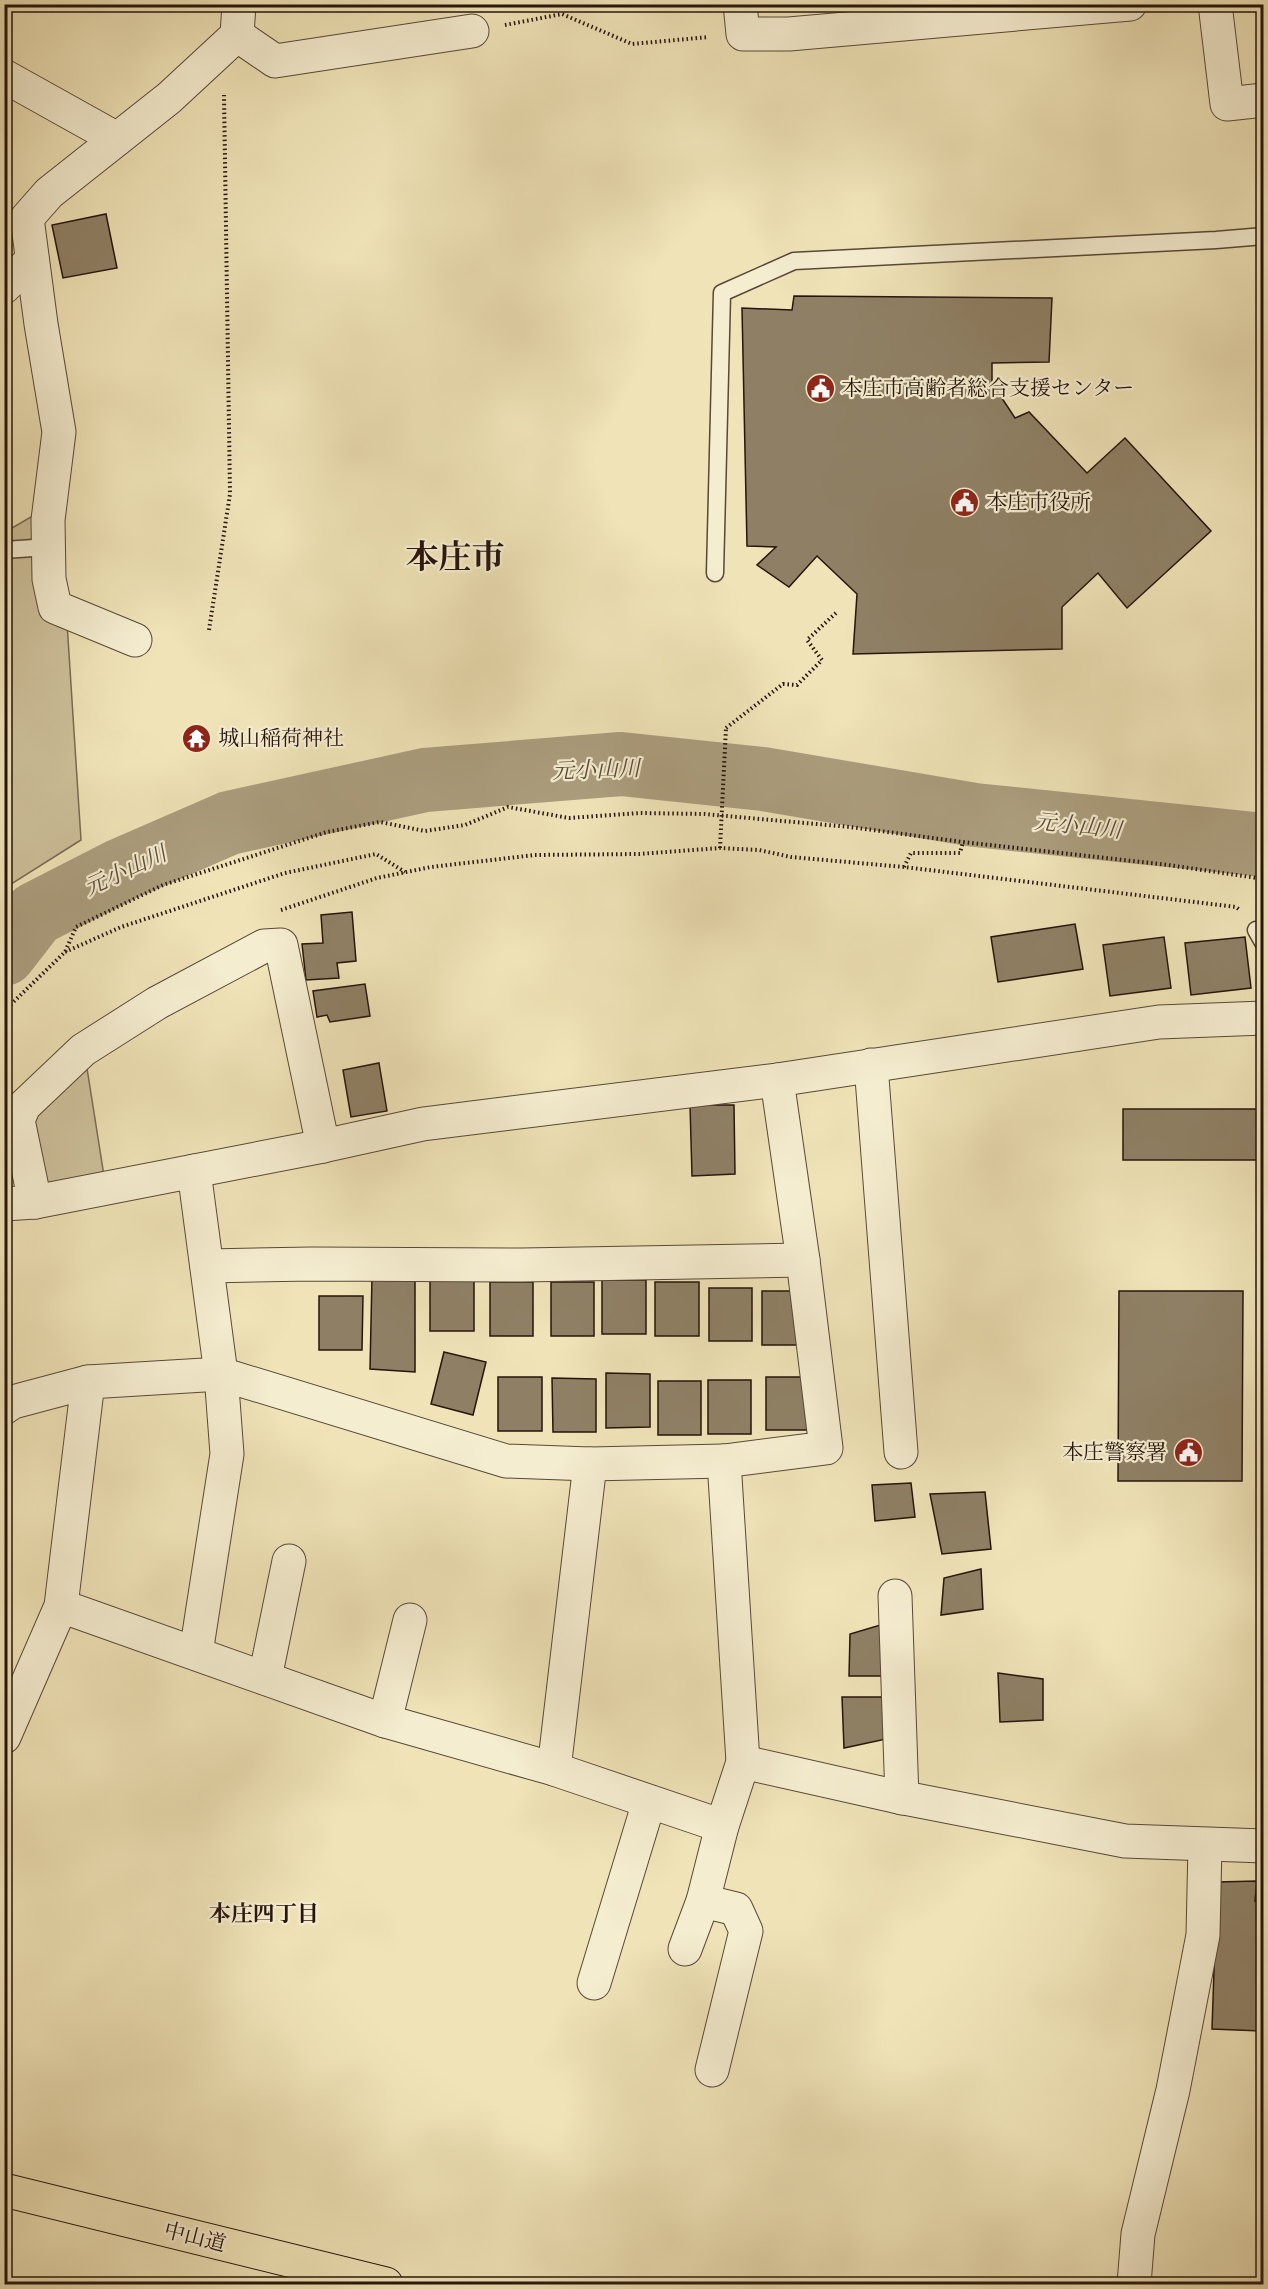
<svg xmlns="http://www.w3.org/2000/svg" width="1268" height="2289" font-family="'IM FELL DW Pica','Noto Serif JP',serif">
<rect width="100%" height="100%" fill="#efe3b7"/>
<filter id="stains"><feTurbulence type="fractalNoise" baseFrequency=".00333" numOctaves="4"/><feColorMatrix values="0 0 0 0 .2 0 0 0 0 .09 0 0 0 0 .02 0 0 0 .5 -.17"/></filter>
<radialGradient id="worn" r=".72"><stop offset=".6" stop-color="#630" stop-opacity="0"/><stop offset="1" stop-color="#630" stop-opacity=".3"/></radialGradient>
<g fill="#cdc09a" stroke="#7a6a54" stroke-width="1.5">
<path d="M36 514 65 592 81 840 5 888V532Z"/>
<path d="M86 1062 104 1176 54 1186 43 1180 31 1114Z"/>
</g>
<g fill="none" stroke-linecap="round" stroke-linejoin="round">
<path stroke="#ab9d7d" stroke-width="64" d="M4 954 35 914 121 870 229 823 425 780 621 764 763 779 975 815 1264 845"/>
</g>
<g fill="#8f8065" stroke="#26140d" stroke-width="1.5">
<path d="M106 214 117 268 63 278 52 225Z"/>
<path d="M794 296 1052 298 1049 362 992 363V383L1015 418 1029 412 1087 473 1125 438 1211 531 1127 608 1098 573 1062 607V649L853 654 857 594 817 556 789 587 757 565 776 547 747 546 742 308 792 310Z"/>
<path d="M352 912 356 961 337 963 339 978 306 980 302 944 323 943 321 915Z"/>
<path d="M1075 924 1083 969 998 982 991 937Z"/>
<path d="M1164 937 1171 988 1110 996 1103 945Z"/>
<path d="M1245 937 1251 988 1191 995 1185 943Z"/>
<path d="M365 984 370 1016 330 1022 327 1015 317 1017 313 991Z"/>
<path d="M379 1063 387 1111 351 1117 343 1070Z"/>
<path d="M690 1105H734L735 1174 692 1176Z"/>
<rect x="1123" y="1109" width="141" height="51"/>
<path d="M372 1277H415V1372L370 1369Z"/>
<rect x="430" y="1277" width="44" height="54"/>
<rect x="602" y="1280" width="44" height="54"/>
<rect x="490" y="1282" width="43" height="54"/>
<rect x="551" y="1282" width="43" height="54"/>
<rect x="655" y="1282" width="44" height="54"/>
<rect x="709" y="1288" width="43" height="53"/>
<rect x="762" y="1291" width="43" height="54"/>
<path d="M1119 1291H1243L1242 1481H1118Z"/>
<path d="M319 1296H363L362 1350H319Z"/>
<path d="M444 1352 486 1362 473 1415 431 1404Z"/>
<path d="M606 1373 650 1374V1427L606 1428Z"/>
<rect x="498" y="1377" width="44" height="54"/>
<rect x="766" y="1377" width="43" height="53"/>
<path d="M552 1378 596 1379V1432H553Z"/>
<rect x="708" y="1380" width="43" height="54"/>
<rect x="658" y="1381" width="43" height="54"/>
<path d="M911 1483 915 1517 875 1521 872 1485Z"/>
<path d="M985 1492 991 1549 942 1554 930 1494Z"/>
<path d="M981 1569 983 1609 941 1615 944 1578Z"/>
<path d="M894 1621 893 1676H849L850 1634Z"/>
<path d="M998 1673 1043 1679V1720L1000 1722Z"/>
<path d="M842 1697H891V1738L844 1748Z"/>
<path d="M1257 1881 1255 1901 1264 1902 1261 2031 1212 2029 1217 1882Z"/>
</g>
<g fill="none" stroke-linecap="round" stroke-linejoin="round">
<defs>
<g id="lane">
<path d="M4 550 48 547"/>
<path d="M715 573 722 293 794 261 1216 240 1264 236"/>
<path d="M1256 930 1264 944"/>
</g>
<g id="street">
<path d="M740 4 743 34H789L1130 4"/>
<path d="M1215 4 1227 104 1264 100"/>
<path d="M237 35 275 61 472 31"/>
<path d="M4 76 117 139"/>
<path d="M4 287 32 260"/>
<path d="M135 640 55 607 49 579 48 520 59 432 41 324 27 218 49 193 169 98 237 35 239 4"/>
<path d="M871 1065 901 1452"/>
<path d="M35 1202 18 1120 24 1106 83 1050 157 1003 264 946 281 945 323 1146"/>
<path d="M4 1204 35 1202 323 1146 423 1124 777 1080 1159 1022 1264 1018"/>
<path d="M207 1266 311 1264 523 1265 803 1260"/>
<path d="M4 1408 13 1402 88 1382"/>
<path d="M724 1461 743 1762"/>
<path d="M895 1596 902 1798"/>
<path d="M61 1606 385 1721 554 1769 722 1826 743 1762 894 1796 1125 1841 1264 1846"/>
<path d="M196 1653 227 1454 221 1374 506 1461 590 1464"/>
<path d="M265 1678 289 1561"/>
<path d="M385 1721 410 1620"/>
<path d="M4 1737 61 1606 88 1382 221 1374 194 1171"/>
<path d="M554 1769 590 1464 724 1461 826 1448 803 1260 777 1080"/>
<path d="M703 1901 736 1909 746 1931 712 2070"/>
<path d="M685 1949 703 1901 722 1826"/>
<path d="M594 1983 649 1802"/>
<path d="M1134 2284 1138 2234 1173 2090 1203 1935 1205 1845"/>
</g>
<path id="highway" d="M4 2190 386 2284"/>
</defs>
<use href="#lane" stroke="#584838" stroke-width="19"/>
<use href="#street" stroke="#584838" stroke-width="35"/>
<use href="#highway" stroke="#26140d" stroke-width="35"/>
<g stroke="#26140d" stroke-width="4" stroke-dasharray="1.5 3" stroke-linecap="butt">
<path d="M505 25 562 14 632 44 709 37"/>
<path d="M209 630 230 494 224 95"/>
<path d="M726 728 783 684 797 685 822 660 807 640 838 611"/>
<path d="M904 867 911 853H960L963 842"/>
<path d="M281 910 377 878 431 867 535 855 639 854 720 848 759 850 791 857 904 867 1236 907 1240 910"/>
<path d="M65 952 121 927 285 873 376 854 405 872"/>
<path d="M4 1011 65 952 76 927 163 885 327 832 380 822 425 831 465 825 508 807 569 818 640 813 704 814 850 827 963 842 1168 865 1264 879"/>
</g>
<use href="#lane" stroke="#f5edd0" stroke-width="16"/>
<use href="#street" stroke="#f5edd0" stroke-width="33"/>
<use href="#highway" stroke="#efe3b7" stroke-width="33"/>
<path stroke="#26140d" stroke-width="4" stroke-dasharray="1.5 3" stroke-linecap="butt" d="M720 848 726 728"/>
</g>
<defs>
<symbol id="civic-disc" viewBox="-11 -11 22 22"><circle r="9.5" fill="#8f2418" stroke="#f5edd0"/><path d="M-.6-6.5H3V-4.5H.6V-3L4-1V1h2V6H-6V1h2V-1L-.6-3ZM-1.2 2.5V6h2.4V2.5Z" fill="#fff"/></symbol>
<symbol id="temple-disc" viewBox="-11 -11 22 22"><circle r="9.5" fill="#8f2418" stroke="#f5edd0"/><path d="M0-6L5-2H3V0L6.5 2.5H4V6H1.5V3h-3V6H-4V2.5H-6.5L-3 0V-2H-5Z" fill="#fff"/></symbol>
</defs>
<g fill-rule="evenodd">
<use href="#civic-disc" x="804" y="372" width="33" height="33"/>
<use href="#civic-disc" x="948" y="486" width="33" height="33"/>
<use href="#temple-disc" x="180" y="722" width="33" height="33"/>
<use href="#civic-disc" x="1172" y="1436" width="33" height="33"/>
</g>
<g text-anchor="middle" stroke-width="4.5" stroke-linejoin="round" paint-order="stroke">
<g font-size="21" fill="#26140d" stroke="#f5edd0" text-anchor="start">
<text x="841" y="395">本庄市高齢者総合支援センター</text>
<text x="986" y="509">本庄市役所</text>
<text x="218" y="745">城山稲荷神社</text>
<text x="1167" y="1459" text-anchor="end">本庄警察署</text>
</g>
<g font-size="21" fill="#26140d" stroke="#f5edd0">
<text transform="translate(195 2237) rotate(14)" y="7">中山道</text>
</g>
<g font-size="22" font-style="italic" fill="#5b4b3a" stroke="#f5edd0">
<text transform="translate(596 769) rotate(-2)" y="8">元小山川</text>
<text transform="translate(1078 825) rotate(6)" y="8">元小山川</text>
<text transform="translate(125 870) rotate(-25)" y="8">元小山川</text>
</g>
<g font-size="22" font-weight="bold" fill="#26140d" stroke="#f5edd0">
<text x="264" y="1921">本庄四丁目</text>
</g>
<g font-size="33" font-weight="bold" fill="#26140d" stroke="#f5edd0">
<text x="455" y="568">本庄市</text>
</g>
</g>
<rect width="1268" height="2289" fill="none" stroke="#efe3b7" stroke-width="24"/>
<rect x="6" y="6" width="1256" height="2277" fill="none" stroke="#26140d" stroke-width="3"/>
<rect x="12" y="12" width="1244" height="2265" fill="none" stroke="#26140d" stroke-width="1.5"/>
<rect width="100%" height="100%" filter="url(#stains)"/>
<rect width="100%" height="100%" fill="url(#worn)"/>
</svg>
